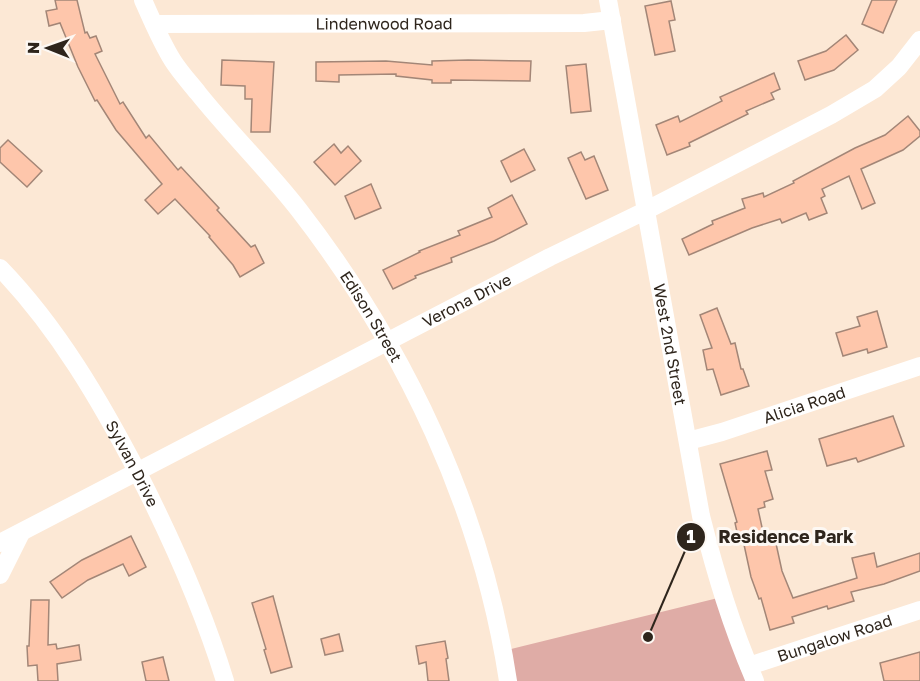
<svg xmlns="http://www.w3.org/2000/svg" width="920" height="681" font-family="'Golos Text',sans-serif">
<rect width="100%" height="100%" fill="#fce8d5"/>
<path fill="#dfaca6" d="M722 597 755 681H508L503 651Z"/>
<g fill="#fec6ab" stroke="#a38677" stroke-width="1.5">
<path d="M55 0H77L85 33 87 32 90 38 96 36 102 51 95 54 120 104 123 102 146 138 149 135 178 170 181 167 219 208 217 210 251 247 255 245 264 263 240 277 233 265 209 237 210 236 175 199 158 214 145 200 162 184 116 130 97 100 95 101 78 67 60 23 49 26 46 11 57 9Z"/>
<path d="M872 0H897L883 33 862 24Z"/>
<path d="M671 1 675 20 669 21 675 51 655 55 645 6Z"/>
<path d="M846 35 858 50 834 70 805 80 798 61 826 51Z"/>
<path d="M222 60 274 62 270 132H251L252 99H245V86L221 85Z"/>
<path d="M468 60 531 61 530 81 451 80V83H432V80L396 76V74L339 75V82L316 81V62L386 61 432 65V61Z"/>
<path d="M586 64 591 111 571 113 566 66Z"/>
<path d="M774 73 780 89 771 93 774 99 746 111 748 114 689 143 690 146 667 155 656 125 678 116 680 122 722 101 720 97Z"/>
<path d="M908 116 920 131V136L903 150 861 169 875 203 862 209 849 176 822 189 825 196 821 198 827 213 809 220 806 213 782 223 780 219 752 228 689 255 682 239 713 224 712 221 745 208 742 199 763 193 764 197 794 183 793 181 855 148 885 135Z"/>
<path d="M8 140 42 171 27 187 0 162V148Z"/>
<path d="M334 144 341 153 348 146 361 161 335 185 314 162Z"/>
<path d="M524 149 535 170 511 182 501 161Z"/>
<path d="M581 152 585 160 594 156 608 190 586 199 568 158Z"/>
<path d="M371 184 381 208 355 219 345 196Z"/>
<path d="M512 195 527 224 494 241 451 258 452 262 415 276 416 278 393 289 383 270 420 252 419 251 460 235 458 231 492 217 488 208Z"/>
<path d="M717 308 731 344 735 343 741 369H743L749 386 721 395 713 369 707 370 703 350 712 348 700 315Z"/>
<path d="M877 311 887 347 868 353 867 349 843 356 836 333 860 326 857 317Z"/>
<path d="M893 416 904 446 858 462 856 458 827 466 819 439Z"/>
<path d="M767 451 772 470 765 471 773 499 764 502 765 507 758 509 765 541 775 539 782 571 793 598 857 578 852 558 874 553 877 567 920 553V571L884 584 851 592 854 601 828 609 827 606 792 617 794 623 770 630 761 598 759 599 751 577 743 540 739 541 735 523 737 522 720 464Z"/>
<path d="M131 536 146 567 129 576 123 564 88 580 62 598 50 582 82 560Z"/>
<path d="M273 596 292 667 271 673 264 650 266 649 252 603Z"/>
<path d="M31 600H49L48 645 56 644 57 649 79 645 81 660 57 664 58 681H38L37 665 28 666 27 646H29Z"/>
<path d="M339 634 343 651 325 655 321 639Z"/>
<path d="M445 641 448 658 446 659 449 681H428L426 662 419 664 416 646Z"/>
<path d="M920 652V681H884L880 663Z"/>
<path d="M163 657 169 681H146L142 662Z"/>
</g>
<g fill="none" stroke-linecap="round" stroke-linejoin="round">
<g stroke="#fff" stroke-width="18">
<path id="s1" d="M143 0C152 20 161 42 173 61 180 72 190 83 198 93 230 133 267 169 299 210 405 347 482 509 508 681"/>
<path id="s2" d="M608 0 701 516C716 575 731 625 755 681"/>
<path id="s3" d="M154 24 584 23 612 20"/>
<path id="s4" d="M0 268C58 328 101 402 139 475 173 542 203 609 225 681"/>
<path id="s5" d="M688 441 722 432 920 366"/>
<path id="s6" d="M0 543 550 257 645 211 831 115 875 89 899 67 920 40"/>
<path d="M0 575 21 533"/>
<path id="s7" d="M749 666 920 610"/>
</g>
</g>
<g text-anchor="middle" stroke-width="6" stroke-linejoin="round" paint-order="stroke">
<g font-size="16" fill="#2e251c" stroke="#fdf8f3">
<text dy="6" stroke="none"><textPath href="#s3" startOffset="230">Lindenwood Road</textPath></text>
<text dy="6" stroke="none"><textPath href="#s6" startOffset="526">Verona Drive</textPath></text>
<text dy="6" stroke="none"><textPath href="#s1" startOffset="392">Edison Street</textPath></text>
<text dy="6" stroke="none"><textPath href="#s2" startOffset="350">West 2nd Street</textPath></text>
<text dy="6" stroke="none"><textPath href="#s5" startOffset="122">Alicia Road</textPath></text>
<text dy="6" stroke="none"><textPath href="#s4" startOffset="237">Sylvan Drive</textPath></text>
<text dy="6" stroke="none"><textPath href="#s7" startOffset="90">Bungalow Road</textPath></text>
</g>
</g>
<path fill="none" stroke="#2e251c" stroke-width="2" d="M648 637L691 537"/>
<g fill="#2e251c" stroke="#fdf8f3" stroke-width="2">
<circle cx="648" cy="637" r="6"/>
<circle cx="691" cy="537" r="15"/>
</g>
<g font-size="18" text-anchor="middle" font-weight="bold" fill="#fff">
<text x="691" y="543">1</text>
</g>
<g font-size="18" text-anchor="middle" font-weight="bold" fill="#2e251c" stroke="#fdf8f3" stroke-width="6" stroke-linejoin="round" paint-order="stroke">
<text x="786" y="543">Residence Park</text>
</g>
<g transform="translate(48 48) rotate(271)" stroke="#fdf8f3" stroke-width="4.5" paint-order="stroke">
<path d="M0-4.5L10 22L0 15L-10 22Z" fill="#2e251c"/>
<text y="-9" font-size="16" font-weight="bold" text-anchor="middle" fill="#2e251c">N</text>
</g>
</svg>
